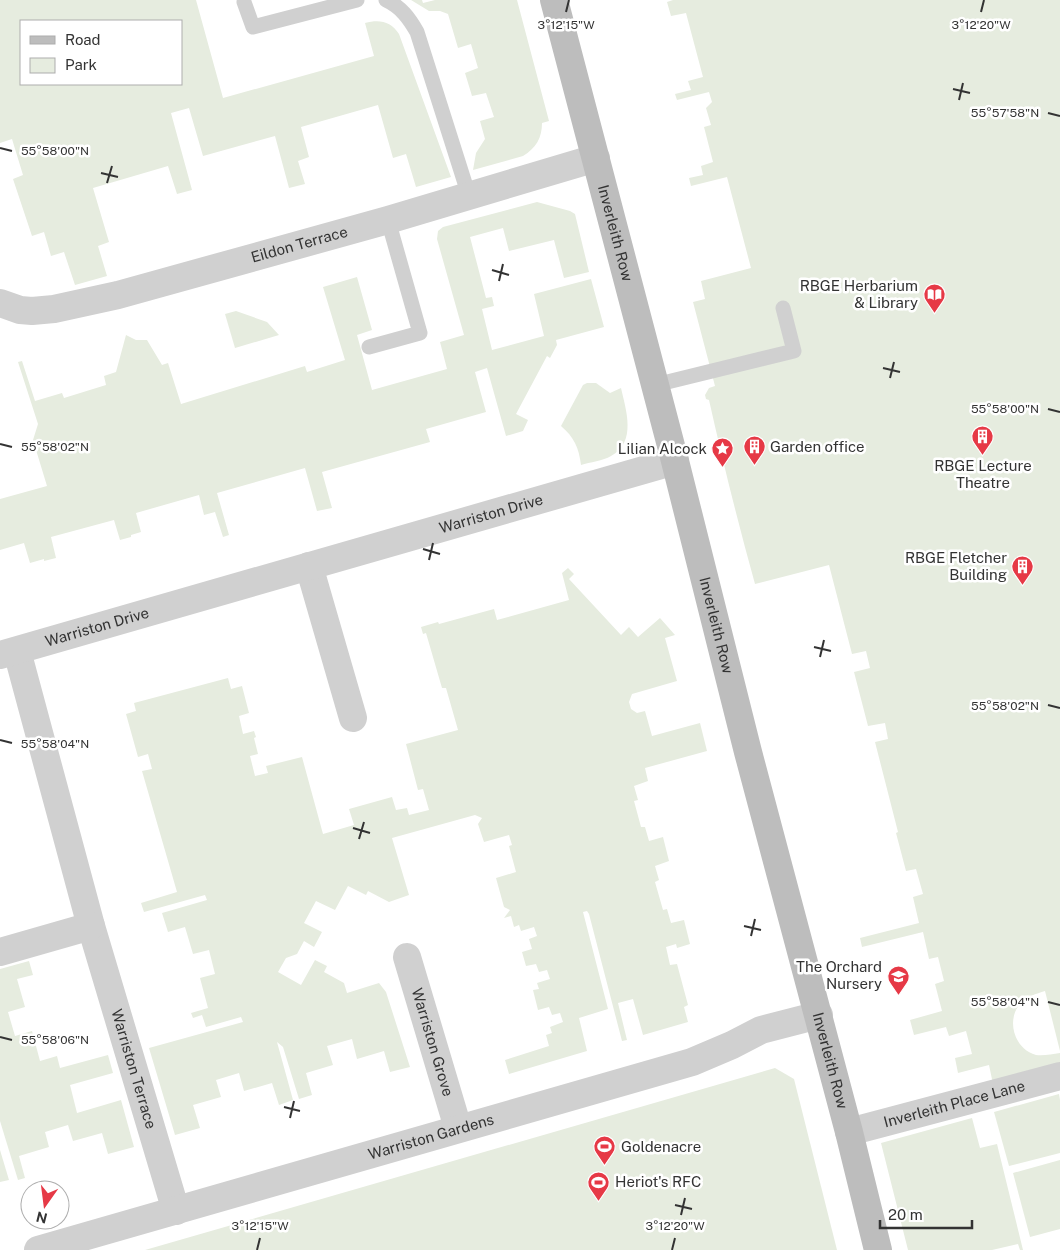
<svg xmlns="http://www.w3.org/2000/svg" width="1060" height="1250" font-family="'Public Sans',sans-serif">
<rect width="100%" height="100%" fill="#fff"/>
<g fill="#e6ecdf" fill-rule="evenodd">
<path d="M0 0H196L223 98 374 56 365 23C379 19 391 21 399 34L451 177 416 187 406 154 393 158 378 105 301 127 309 157 298 161 305 184 289 188 275 136 203 156 189 108 171 113 192 190 177 194 168 166 93 188 109 242 98 246 107 276 75 285 64 252 51 256 44 232 32 236 13 179 23 175 12 139 0 143ZM21 21H181V84H21Z"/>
<path d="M411 0H422L423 3 435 0H517L549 121 542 123C542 138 536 148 523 156L473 170 476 153 485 139 480 121 494 117 486 93 472 96 465 73 478 68 471 44 458 48 448 14 440 11H429Z"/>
<path d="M673 0H1060V1051L1045 991C1036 994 1027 996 1020 1004 1006 1020 1014 1049 1036 1055 1044 1056 1052 1054 1060 1053V1067L993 1084 989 1065 958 1073 955 1058 972 1054 966 1031 949 1036 946 1027 914 1035 910 1020 942 1011 935 984 944 981 938 957 929 959 923 932 862 947 860 938 919 923 913 897 923 894 916 869 906 871 896 833 898 832 875 742 888 739 885 723 868 726 854 672 870 668 866 651 852 654 829 565 755 584C738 523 723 462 709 400L706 399 705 395 709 388 715 386 693 302 705 299 701 281 751 268 727 177 691 186 689 178 703 175 701 166 713 162 704 127 711 125 706 108 712 102 709 92 677 100 675 94 691 90 688 81 703 77 686 13 671 16 667 2Z"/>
<path d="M537 202 570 211 575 214 589 272 564 278 554 240 509 251 503 228 470 237 486 298 492 297 494 306 482 309 492 350 544 336 534 294 591 279 604 327 556 340 557 345 550 358 547 356 516 414 528 420 523 431 506 436 487 368 475 372 486 412 426 429 430 442 322 472 332 508 317 511 305 468 217 493 229 535 223 537 215 512 204 515 199 495 136 513 141 532 131 535V537L120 540 114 520 51 537 56 558 44 561V559L30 563 24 543 0 550V499L47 486 33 440 38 424 18 362 22 361 35 401 62 393 64 398 106 385 104 376 116 372 126 335 136 340H147L162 365 168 363 181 404 305 366 307 372 345 360 323 287 357 277 372 330 357 335 372 390 447 369 440 342 464 335 437 239 438 231 443 227Z"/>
<path d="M236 311 267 322 279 335 235 348 225 314Z"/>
<path d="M587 383H596L610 393 621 388C626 410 637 442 611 456 603 461 590 462 581 465 579 448 574 437 561 426L583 385Z"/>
<path d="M568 568 574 574 569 579 621 635 629 627 638 637 660 618 675 635 665 638 677 681 632 694 629 702 631 709 637 713 645 711 652 736 700 723 707 751 645 768 648 781 634 786 638 800 634 801 641 827H645L649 841 663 837 669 861 655 866 659 880 655 882 663 910 667 909 671 923 684 920 690 944 677 948 676 944 666 947 670 965 677 964 688 1005 684 1007 688 1022 643 1035 633 999 618 1003 627 1040 622 1041 589 914 587 911 583 912 608 1009 579 1018 587 1051 509 1074 505 1060 549 1046 546 1035 552 1033 550 1027 563 1022 560 1013 552 1015 549 1007 538 1010 533 990 539 989 537 983 550 979 547 970 539 972 536 964 526 966 522 952 532 949 529 939 537 936 534 927 521 931 519 925 514 927 511 916 504 918 510 910 504 907 496 878 516 872 509 846 512 845 509 835 484 842 478 824 482 818 475 815 392 838 409 895 389 902 368 891 366 895 348 886 335 910 316 901 304 923 322 932 314 947 304 941 297 954 286 958 278 972 301 985 315 960 327 966 324 972 344 983 347 993 379 983 386 992 410 1067 390 1072 384 1051 357 1059 352 1039 327 1046 333 1065 306 1073 312 1095 299 1099 283 1047 277 1042 293 1100 279 1105 272 1083 244 1091 239 1073 216 1080 221 1097 193 1105 200 1128 175 1135 149 1048 243 1022 241 1017 206 1027 202 1015 193 1018 191 1013 208 1008 200 978 215 974 209 950 193 954 185 927 168 932 162 913 207 900 205 895 144 912 141 903 177 892 142 771 152 769 148 754 138 757 126 714 136 711 134 703 228 678 231 689 242 686 249 713 239 716 243 734 254 731 256 737 254 738 258 754 250 756 255 776 268 773 266 766 302 757 323 834 354 825 349 809 392 797 396 810 407 808 409 815 429 810 423 789 418 790 406 744 458 730 446 688H442L426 633 423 634 421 627 438 622 439 624 494 609 497 620 569 600 562 573Z"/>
<path d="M29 961 33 975 17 979 25 1007 8 1012 15 1036 32 1031 40 1061 57 1056 60 1068 108 1055 113 1073 70 1085 77 1113 121 1100 134 1147 108 1154 102 1133 73 1141 68 1125 45 1132 49 1147 19 1156 25 1178 18 1180 0 1121V969Z"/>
<path d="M775 1068 794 1079 837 1250H145Z"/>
<path d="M1059 1094 1060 1100V1153L1009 1166 994 1112Z"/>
<path d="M972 1118 980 1148 997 1144 1023 1250H1020L1018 1244 992 1250H908L881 1143Z"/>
<path d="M0 1150 9 1180 0 1182Z"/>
<path d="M1060 1160V1229L1030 1237 1013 1173Z"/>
</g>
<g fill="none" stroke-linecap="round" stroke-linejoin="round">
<g stroke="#d0d0d0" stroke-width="15">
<path d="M386 0C401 7 409 18 417 32L469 196"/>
<path d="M244 2 253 27 357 0"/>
<path d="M369 347 420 333 388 220"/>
<path d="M655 385 794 351 783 308"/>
</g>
<g stroke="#d0d0d0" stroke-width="28">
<path id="s1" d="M0 303 20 310 32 311 54 309 118 295 388 220 596 158"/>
<path d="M309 566 353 718"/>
<path id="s2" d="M17 651 91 926 176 1211"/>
<path id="s3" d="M0 655 675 461"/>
<path d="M0 952 91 926"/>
<path id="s4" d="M407 957 458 1128"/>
<path id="s5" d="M849 1132 1060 1076"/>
<path id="s6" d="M38 1250 692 1062 732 1045 761 1030 819 1015"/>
</g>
<path stroke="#bdbdbd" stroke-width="28" id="s7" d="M554 0 675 461 748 752 849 1132 878 1250"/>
</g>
<path fill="none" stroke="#333" stroke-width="2" d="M566 12 569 0M981 12 984 0M953 89 970 93M959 100 963 83M1048 113 1060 116M0 148 12 151M101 173 118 177M107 183 112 166M492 270 509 275M499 281 503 264M883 368 900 372M890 378 894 362M1048 409 1060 412M0 444 12 447M423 549 440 554M429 560 433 543M814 647 831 651M820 657 824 640M1048 705 1060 708M0 740 12 743M353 828 370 833M359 839 364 822M744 926 761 930M751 936 755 919M1048 1002 1060 1005M0 1037 12 1040M284 1107 300 1111M290 1118 294 1101M675 1205 692 1209M681 1215 685 1198M257 1250 260 1238M672 1250 675 1238"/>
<defs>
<symbol id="library-pin" viewBox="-11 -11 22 30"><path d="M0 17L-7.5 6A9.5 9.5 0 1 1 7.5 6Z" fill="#e63946" stroke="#fff"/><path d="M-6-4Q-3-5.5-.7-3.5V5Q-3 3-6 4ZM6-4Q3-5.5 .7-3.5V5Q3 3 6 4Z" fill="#fff"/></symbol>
<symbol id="building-pin" viewBox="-11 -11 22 30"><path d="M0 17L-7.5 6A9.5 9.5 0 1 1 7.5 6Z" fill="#e63946" stroke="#fff"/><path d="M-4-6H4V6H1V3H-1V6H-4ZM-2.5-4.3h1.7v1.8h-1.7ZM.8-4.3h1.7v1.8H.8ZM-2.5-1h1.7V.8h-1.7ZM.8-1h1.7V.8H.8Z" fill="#fff"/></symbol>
<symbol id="sight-pin" viewBox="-11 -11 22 30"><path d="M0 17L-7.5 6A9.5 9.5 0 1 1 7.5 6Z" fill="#e63946" stroke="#fff"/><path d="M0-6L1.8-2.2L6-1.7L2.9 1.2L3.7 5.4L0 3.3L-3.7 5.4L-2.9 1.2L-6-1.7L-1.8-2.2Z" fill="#fff"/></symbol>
<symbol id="school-pin" viewBox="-11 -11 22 30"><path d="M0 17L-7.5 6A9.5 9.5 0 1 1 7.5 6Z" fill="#e63946" stroke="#fff"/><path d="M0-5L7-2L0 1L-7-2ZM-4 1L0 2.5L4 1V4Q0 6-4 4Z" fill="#fff"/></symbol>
<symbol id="stadium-pin" viewBox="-11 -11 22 30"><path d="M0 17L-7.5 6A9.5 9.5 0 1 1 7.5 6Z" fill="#e63946" stroke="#fff"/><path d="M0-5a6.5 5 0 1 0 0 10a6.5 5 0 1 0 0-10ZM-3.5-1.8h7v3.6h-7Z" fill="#fff"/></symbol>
</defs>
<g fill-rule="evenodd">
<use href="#library-pin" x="922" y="282" width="25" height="34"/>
<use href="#building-pin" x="970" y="424" width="25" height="34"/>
<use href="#building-pin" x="742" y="434" width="25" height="34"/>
<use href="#sight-pin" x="710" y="436" width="25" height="34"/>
<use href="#building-pin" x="1010" y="554" width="25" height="34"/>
<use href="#school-pin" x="886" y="964" width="25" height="34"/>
<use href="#stadium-pin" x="592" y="1134" width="25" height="34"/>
<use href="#stadium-pin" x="586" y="1170" width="25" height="34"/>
</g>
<g text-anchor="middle" stroke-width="5" stroke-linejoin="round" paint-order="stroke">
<g font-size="15" fill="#333" stroke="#fff">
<text dy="5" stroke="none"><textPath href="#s7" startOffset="241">Inverleith Row</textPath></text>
<text dy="5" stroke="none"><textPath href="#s1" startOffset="309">Eildon Terrace</textPath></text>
<text dy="5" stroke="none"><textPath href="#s3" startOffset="511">Warriston Drive</textPath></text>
<text dy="5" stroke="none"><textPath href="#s7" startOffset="646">Inverleith Row</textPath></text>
<text dy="5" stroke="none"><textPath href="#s3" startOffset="101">Warriston Drive</textPath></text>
<text dy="5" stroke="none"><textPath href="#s4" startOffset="89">Warriston Grove</textPath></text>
<text dy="5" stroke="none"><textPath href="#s7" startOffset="1096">Inverleith Row</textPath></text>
<text dy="5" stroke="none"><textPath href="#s2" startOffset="434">Warriston Terrace</textPath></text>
<text dy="5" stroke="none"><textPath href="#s5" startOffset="109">Inverleith Place Lane</textPath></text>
<text dy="5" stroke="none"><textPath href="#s6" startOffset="409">Warriston Gardens</textPath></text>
</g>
<g font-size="15" fill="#333" stroke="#fff" text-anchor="end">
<text x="918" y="291">RBGE Herbarium<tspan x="918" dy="17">&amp; Library</tspan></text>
<text x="770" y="452" text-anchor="start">Garden office</text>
<text x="707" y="454">Lilian Alcock</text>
<text x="983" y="471" text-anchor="middle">RBGE Lecture<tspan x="983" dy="17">Theatre</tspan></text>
<text x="1007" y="563">RBGE Fletcher<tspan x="1007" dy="17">Building</tspan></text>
<text x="882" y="972">The Orchard<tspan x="882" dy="17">Nursery</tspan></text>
<text x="621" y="1152" text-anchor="start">Goldenacre</text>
<text x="615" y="1187" text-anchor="start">Heriot's RFC</text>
</g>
</g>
<g font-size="12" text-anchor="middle" fill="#333" stroke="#fff" stroke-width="5" stroke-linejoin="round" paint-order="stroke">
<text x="566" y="29">3°12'15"W</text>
<text x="981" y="29">3°12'20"W</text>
<text x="1005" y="117">55°57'58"N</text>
<text x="55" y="155">55°58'00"N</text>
<text x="1005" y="413">55°58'00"N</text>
<text x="55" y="451">55°58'02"N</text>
<text x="1005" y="710">55°58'02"N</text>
<text x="55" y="748">55°58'04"N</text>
<text x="1005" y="1006">55°58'04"N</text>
<text x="55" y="1044">55°58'06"N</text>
<text x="260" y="1230">3°12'15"W</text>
<text x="675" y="1230">3°12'20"W</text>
</g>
<rect x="20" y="20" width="162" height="65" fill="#ffffff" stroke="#adadad"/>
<rect x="30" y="36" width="25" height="8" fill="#bdbdbd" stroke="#adadad"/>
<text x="65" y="45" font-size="15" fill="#333333">Road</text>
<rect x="30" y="58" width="25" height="15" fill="#e6ecdf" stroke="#adadad"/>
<text x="65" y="70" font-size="15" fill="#333333">Park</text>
<g transform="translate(45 1205) rotate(194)"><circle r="24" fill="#ffffff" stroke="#adadad"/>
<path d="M0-4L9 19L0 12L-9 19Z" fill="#e63946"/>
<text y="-8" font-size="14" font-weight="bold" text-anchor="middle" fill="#333333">N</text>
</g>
<path d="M880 1220v8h92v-8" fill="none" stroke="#333333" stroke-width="2.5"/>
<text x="888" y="1220" font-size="15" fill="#333333" stroke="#ffffff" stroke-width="4" paint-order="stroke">20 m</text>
</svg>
